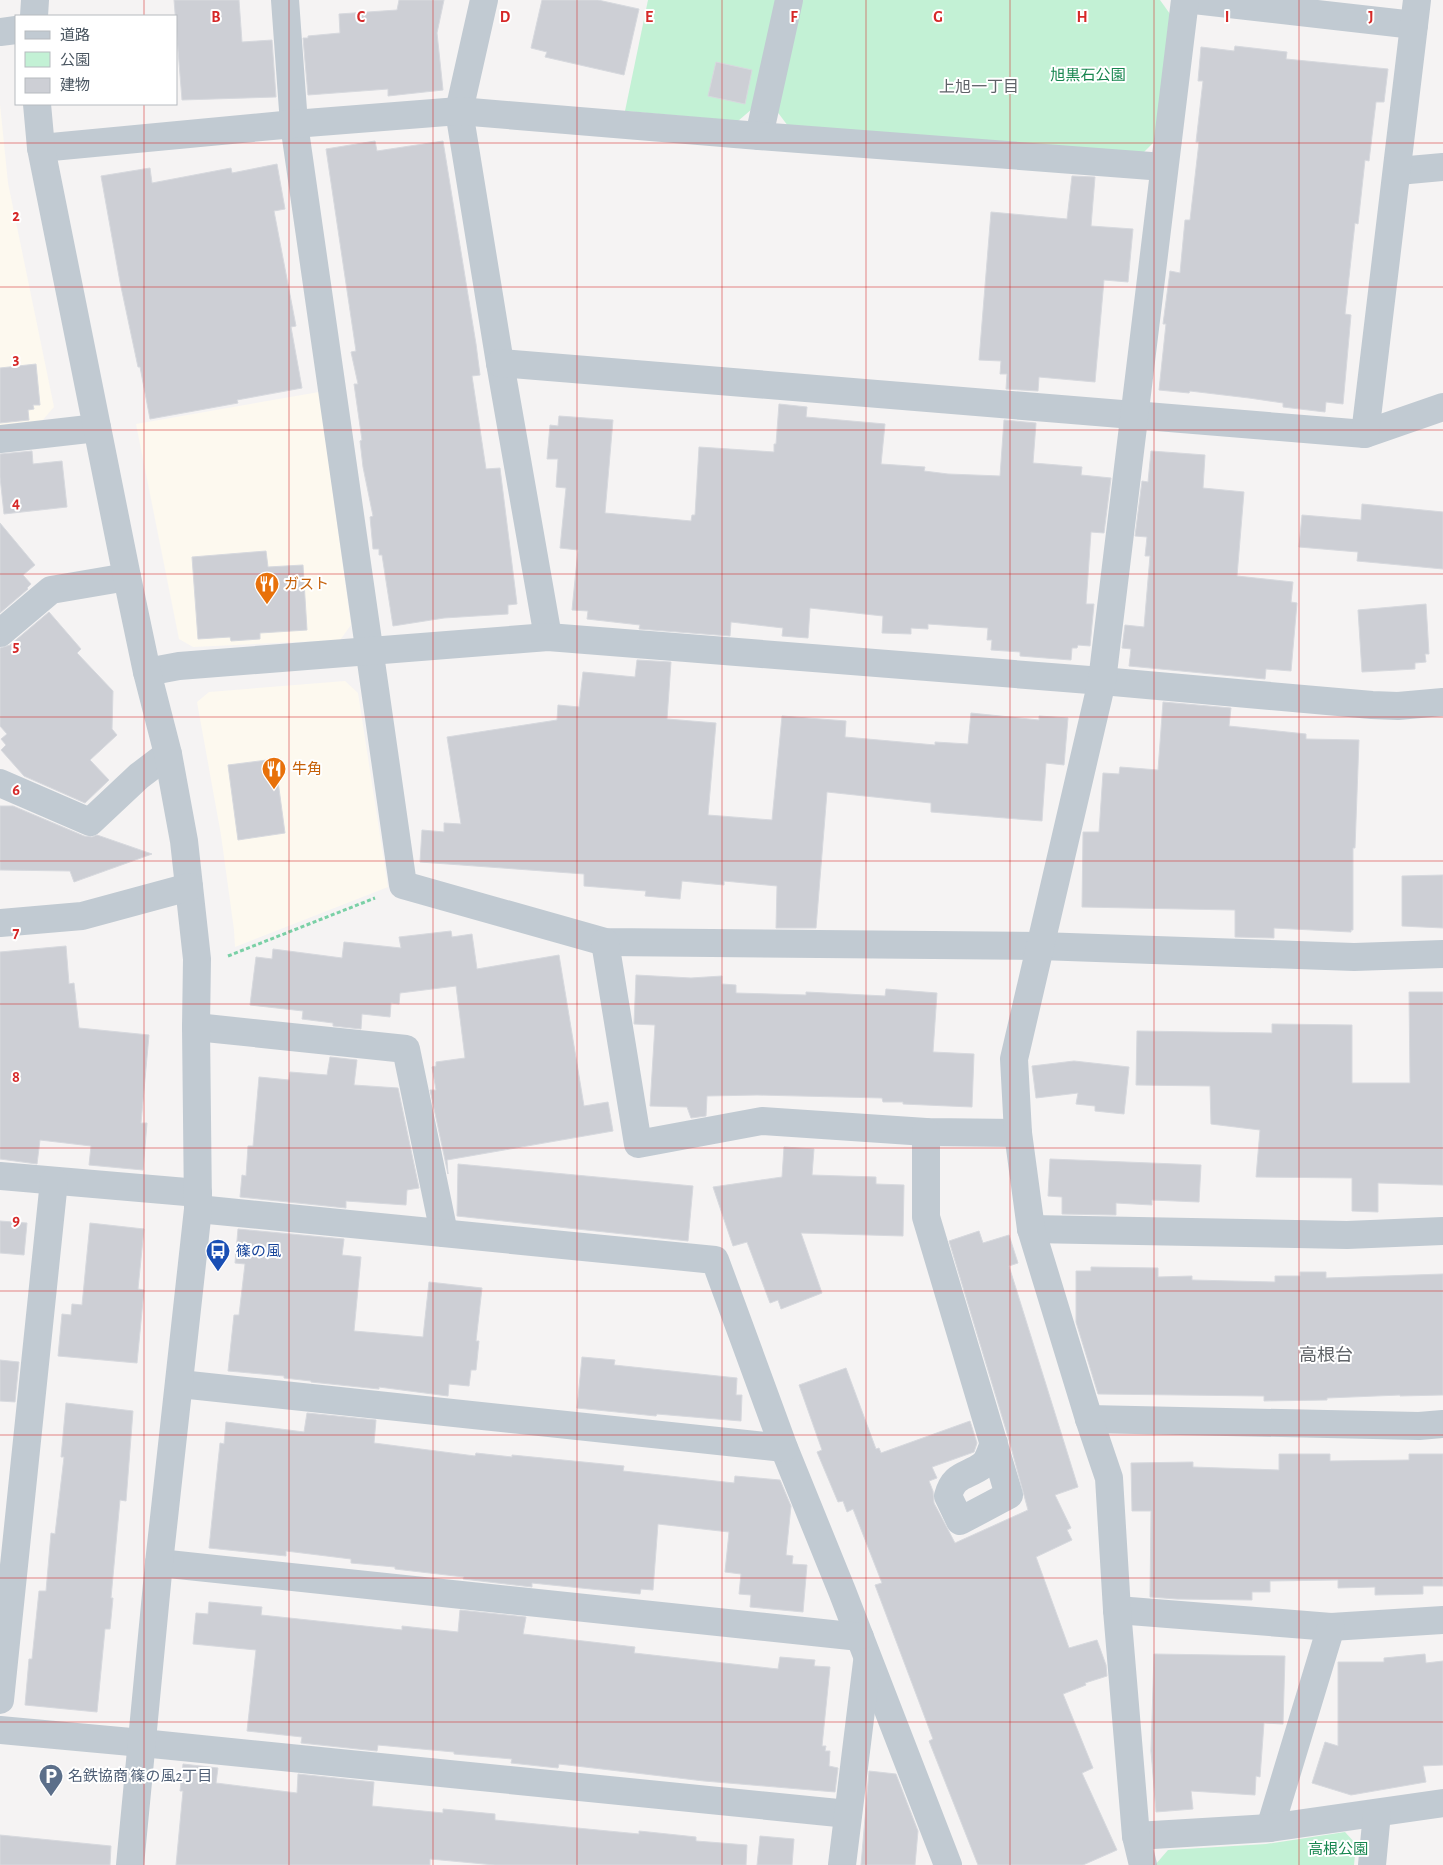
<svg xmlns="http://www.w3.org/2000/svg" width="1443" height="1865" font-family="'Alegreya Sans','Noto Sans JP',sans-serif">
<rect width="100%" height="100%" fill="#f5f3f3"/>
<g fill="#fdf9ef">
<path d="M0 104 8 183 54 407 42 421 0 426Z"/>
<path d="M319 392 351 625 340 640 193 647 179 639 136 424Z"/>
<path d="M345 681 358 693 388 887 235 947 234 930 221 835 197 702 209 692Z"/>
</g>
<g fill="#c3f1d5">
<path d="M648 0H776L752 109 738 121 625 111Z"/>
<path d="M801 0H1160L1170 14 1156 140 1142 154 788 126 776 110Z"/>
<path d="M1345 1832 1356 1844 1354 1865H1155L1168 1850 1266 1844Z"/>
</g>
<g fill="#cdcfd5" stroke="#d7d9de">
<path d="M174 0H239L242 42 272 40 276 97 182 100Z"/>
<path d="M399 0H444L437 33 443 90 388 96V89L308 95 303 38H308V36L340 33 339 14 397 10Z"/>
<path d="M542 0H598L639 9 624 75 545 57 547 52 531 48Z"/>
<path d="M1235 46 1287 52 1286 59 1388 69 1384 102H1376L1369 161 1365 160 1358 224 1355 223 1345 314 1351 315 1343 404 1326 402 1325 412 1283 407V403L1249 398 1190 391 1189 393 1159 390 1166 324H1163L1170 271 1180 273 1185 220H1190L1199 142H1196L1203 81H1198L1201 47 1234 51Z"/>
<path d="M716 62 752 70 745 104 708 96Z"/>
<path d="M375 141 377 151 443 141 476 344 480 375 472 376 486 469 500 468 517 604 508 605V614L444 618 393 626 382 555H379V549H373L370 517 373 516 363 467 360 441 362 440 354 384H358L351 352 356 351 326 149Z"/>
<path d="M277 164 285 209 274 211 296 326 291 327 302 388 237 400 238 403 150 419 140 367H138L120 282 101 176 150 168 152 183 231 168 232 173Z"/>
<path d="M1072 176 1095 177 1091 226 1133 229 1128 282 1104 280 1095 382 1039 377 1038 391 1006 389 1007 374H1000L1001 361 979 360 991 212 1067 219Z"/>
<path d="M36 364 40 405H33L34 409 28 410 29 420 0 423V368Z"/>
<path d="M779 404 807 407 806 417 885 424 881 464 925 467 924 471 948 474 1000 476 1004 420 1036 423 1033 463 1082 467 1081 475 1111 478 1104 533 1091 532 1086 604H1094L1090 646 1078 645 1077 648H1072L1071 660 1020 656V652L991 650 992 640H987L988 628 928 624V629L911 628V634L882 633 883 616 810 608 808 638 782 636 783 628 731 622 730 636 639 629 640 625 587 619 588 611 572 610 578 550 560 548 566 488 556 487 558 459H547L550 425 558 426 559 416 613 420 605 513 691 521 692 515H695L699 447 774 452V444H776Z"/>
<path d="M32 451 33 464 62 461 67 507 4 514 0 477V454Z"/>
<path d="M1151 451 1205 455 1203 488 1244 492 1237 576 1293 582 1291 602 1297 603 1291 671 1266 669 1265 679 1129 666 1131 649 1122 648 1125 625 1144 627 1150 556H1145L1147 537 1135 536 1142 481 1148 482Z"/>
<path d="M1362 504 1443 512V569L1357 561 1358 552 1299 547 1302 515 1361 520Z"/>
<path d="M0 523 35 565 23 575 31 584 27 588 28 589 0 613Z"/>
<path d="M266 551 268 567 303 565 307 630 260 633V639L231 641 230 637 198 639 192 557Z"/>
<path d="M1426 604 1429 654H1425L1426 662 1415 663V669L1362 672 1358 610Z"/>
<path d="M49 612 81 649 77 653 113 691 112 729 117 735 90 760 109 780 85 803 24 776 1 750 6 745 1 739 7 734 0 726V648L10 645Z"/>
<path d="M637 660 671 662 667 719 716 723 708 815 772 820 782 716 846 721 845 737 935 745V742L968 744 971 713 1039 720V716L1068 718 1064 765 1046 763 1042 821 931 812V803L827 792 816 928H776L777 886 724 881V885L682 881 680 899 645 896 646 891 584 886V874L420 862 422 830 444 832V823L461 824 447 737 557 720 558 705 579 707 583 672 635 677Z"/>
<path d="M1163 702 1231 708 1229 726 1306 734V739L1359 740 1355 848H1353V930H1351V932L1274 928V938L1235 937V910L1082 907 1083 834V832H1099L1103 773 1119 774 1120 767 1158 770Z"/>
<path d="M275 759 285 833 238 840 228 765Z"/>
<path d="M0 806H13L84 836 92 837 97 835 152 854 74 882 70 871 0 870Z"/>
<path d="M1443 875V928L1402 926V876Z"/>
<path d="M451 931 452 937 472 934 477 969 559 955 584 1106 608 1102 613 1131 447 1160 448 1174 430 1090H436L432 1067 436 1066V1062L465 1058 456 986 400 993 399 1004 391 1003 390 1017 362 1014 361 1029 333 1026V1023L302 1019 303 1011 250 1005 256 957 272 959 273 949 342 958 344 942 401 948 399 937Z"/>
<path d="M66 946 69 984 74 983 79 1028 149 1035 141 1123H147L143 1170 89 1165 91 1146 40 1140 37 1164 0 1159V952Z"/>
<path d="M636 975 691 978 722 976V984L736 985V993L806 995V992L885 996 886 989 937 993 933 1052 974 1054 972 1107 903 1104V1102H883L882 1098 757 1095 707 1096 706 1116 691 1118 687 1107 650 1106 655 1025 634 1024Z"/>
<path d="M1409 992H1443V1185L1378 1183V1212L1352 1211V1178L1256 1177 1260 1130 1211 1124 1210 1086 1136 1085 1137 1031 1272 1033V1024L1352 1025V1083H1410Z"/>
<path d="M330 1057 357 1060 354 1085 398 1088 419 1188 407 1190 406 1205 346 1201V1208L240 1197 242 1175 246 1176 248 1146H253L259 1077 289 1080 290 1072 327 1075Z"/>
<path d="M1074 1061 1129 1067 1124 1114 1095 1111V1106L1076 1104 1078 1093 1036 1098 1032 1066Z"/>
<path d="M784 1147 814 1149 812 1175 876 1177V1184L904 1185 903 1236 801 1233 822 1293 781 1309 778 1300 770 1303 747 1242 733 1246 713 1187 782 1177Z"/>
<path d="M1050 1159 1201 1165 1199 1202 1152 1200V1205L1116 1203V1215L1062 1214V1197L1048 1196Z"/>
<path d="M458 1164 693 1186 688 1241 457 1216Z"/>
<path d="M0 1221 27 1223 24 1255 0 1253Z"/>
<path d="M90 1223 144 1229 138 1289 144 1290 137 1363 58 1356 62 1314 71 1315 72 1304 82 1305Z"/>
<path d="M238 1229 344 1239 342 1255 361 1257 354 1331 423 1337 429 1282 482 1288 476 1341H479L476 1370H471L469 1386 449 1384 448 1396 379 1387V1389L311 1382V1381L284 1378V1376L228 1371 234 1315H239L245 1264 235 1263Z"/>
<path d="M979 1231 983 1243 1009 1235 1018 1263 1009 1266 1078 1487 1055 1495 1071 1528 1067 1530 1072 1540 1036 1557 1069 1648 1097 1640 1106 1665 1107 1676 1085 1683 1086 1685 1063 1694 1093 1768 1082 1773 1117 1850 1083 1865H978L929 1741 933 1739 875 1585 882 1583 853 1509 847 1512 843 1501 838 1502 817 1452 822 1450 799 1385 846 1368 876 1449 879 1448 881 1453 970 1421 977 1443 974 1452 932 1467 937 1478 929 1481 933 1491 934 1503 955 1543 1028 1510 1009 1440 949 1241Z"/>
<path d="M1091 1267 1158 1268V1277L1192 1276V1280L1275 1282V1276H1300V1272H1326V1278L1443 1274V1395L1400 1396V1395L1327 1398V1400L1264 1401V1396L1098 1394 1076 1322V1271H1091Z"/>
<path d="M582 1357 615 1360 614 1365 737 1378 736 1395H742L741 1421 657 1414 656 1416 577 1408Z"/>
<path d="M0 1360 19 1362 15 1402 0 1401Z"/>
<path d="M66 1403 133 1411 126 1501 120 1500 111 1598H113L110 1629H105L97 1712 25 1705 29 1659H32L39 1591H46L51 1533 55 1534 64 1457H61Z"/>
<path d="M307 1413 376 1420 374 1443 475 1456 476 1453 512 1457V1455L624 1466 623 1471 734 1483 735 1476 780 1480 791 1506 786 1555 793 1556 792 1564 807 1565 803 1612 750 1607 751 1595 739 1594 741 1574 725 1572 729 1532 658 1524 653 1590 641 1589 640 1594 532 1583V1587L463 1579 464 1577 395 1569V1567L351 1563V1559L286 1551V1556L209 1548 220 1443 224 1444 226 1422 304 1432Z"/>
<path d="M1279 1454H1330V1461L1409 1460V1454H1443V1586H1423V1594L1375 1595V1587L1338 1588V1580L1270 1581V1592H1252V1600L1177 1599 1150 1597 1151 1511H1132L1131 1463 1193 1462V1467L1279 1470Z"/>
<path d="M209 1602 262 1607 261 1615 402 1630V1626L458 1632 460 1610 526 1617 523 1634 635 1647 634 1653 778 1669 780 1657 815 1660 814 1666 830 1667 822 1746H826L825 1751H830L829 1766 838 1768 835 1792 704 1781 559 1764 558 1768 511 1763 512 1759 454 1754V1752L378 1745 377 1751 301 1743 302 1737 247 1731 256 1650 193 1644 196 1613 208 1614Z"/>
<path d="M1154 1654 1285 1656 1283 1724 1264 1723 1260 1777 1256 1776 1255 1795 1191 1791 1193 1809 1156 1812 1151 1751Z"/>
<path d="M1425 1654 1426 1663 1443 1661V1765L1423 1766 1426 1782 1351 1795 1312 1783 1325 1742 1338 1746V1662H1384V1658Z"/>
<path d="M183 1764 218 1768 216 1783 297 1793 298 1774 374 1782 372 1806 443 1813V1809L495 1814V1820L639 1834V1831L696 1837V1841L747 1845 746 1865H495L430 1859V1865H176L183 1791H180Z"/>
<path d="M869 1771 896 1774 918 1831 915 1865H861Z"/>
<path d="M0 1835 111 1846 110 1865H0Z"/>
<path d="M760 1836 794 1839 792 1865H757Z"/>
</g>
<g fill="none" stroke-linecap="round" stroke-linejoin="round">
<path stroke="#7ad0a6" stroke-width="3" stroke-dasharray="4 2.5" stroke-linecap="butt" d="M228 956 375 898"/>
<g stroke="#c1cad2" stroke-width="28">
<path d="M285 0 294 124 403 885 605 942 1040 946 1354 957 1443 954"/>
<path d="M484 0 459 111 500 363 548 637"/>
<path d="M1194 0 1414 25"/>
<path d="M0 32 16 30"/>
<path d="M759 136 789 0"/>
<path d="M41 148 294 124 459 111 759 136 1164 167"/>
<path d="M1398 171 1443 167"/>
<path d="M500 363 1365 434 1443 407"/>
<path d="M1365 434 1417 0"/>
<path d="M0 439 97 428"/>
<path d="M0 633 51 590 127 577"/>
<path d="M147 672 179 666 548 637 1102 681 1372 705 1398 706 1443 702"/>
<path d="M0 783 90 822 139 776 168 754"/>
<path d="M605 942 638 1144 762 1121 926 1132 1018 1133"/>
<path d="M196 1027 406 1049 444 1233"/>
<path d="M926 1132V1217L1009 1495 960 1521 948 1496C954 1473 967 1477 983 1465 989 1460 991 1450 994 1443"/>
<path d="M0 1176 198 1193"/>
<path d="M198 1209 715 1260 784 1448 842 1591 948 1865"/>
<path d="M1031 1229 1347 1235 1443 1231"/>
<path d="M180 1384 784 1448"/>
<path d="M1089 1419 1419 1426 1443 1424"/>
<path d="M159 1563 860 1637"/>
<path d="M1117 1610 1331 1627 1443 1620"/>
<path d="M0 1700 54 1181"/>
<path d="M0 1730 142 1743 848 1814"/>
<path d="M1270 1828 1331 1627"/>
<path d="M1136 1836 1270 1828 1443 1803"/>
<path d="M842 1865 867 1662"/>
<path d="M1143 1865 1136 1836 1117 1610 1109 1478 1089 1419 1031 1229 1018 1133 1014 1059 1102 681 1185 0"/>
<path d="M1372 1865 1377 1813"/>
</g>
<g stroke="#c1cad2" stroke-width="28">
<path d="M34 16 35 0"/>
<path d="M37 104 41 148 127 577 147 672 168 754 184 841 197 959 196 1027 198 1209 159 1563 130 1865"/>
<path d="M0 923 82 916 189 887"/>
</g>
</g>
<path fill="none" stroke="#d62828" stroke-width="1" stroke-opacity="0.55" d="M144 0V16M289 0V1865M433 0V1865M577 0V1865M722 0V1865M866 0V1865M1010 0V1865M1154 0V1865M1299 0V1865M144 104V1865M0 143H1443M0 287H1443M0 430H1443M0 574H1443M0 717H1443M0 861H1443M0 1004H1443M0 1148H1443M0 1291H1443M0 1435H1443M0 1578H1443M0 1722H1443"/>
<defs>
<symbol id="restaurant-pin" viewBox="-11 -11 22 30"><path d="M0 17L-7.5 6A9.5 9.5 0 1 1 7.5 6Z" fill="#e8710a" stroke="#fff"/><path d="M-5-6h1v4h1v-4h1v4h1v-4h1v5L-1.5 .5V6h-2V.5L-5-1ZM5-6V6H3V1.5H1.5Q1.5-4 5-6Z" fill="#fff"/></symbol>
<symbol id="bus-pin" viewBox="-11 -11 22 30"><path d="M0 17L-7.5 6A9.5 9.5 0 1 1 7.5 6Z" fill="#1a4fb4" stroke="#fff"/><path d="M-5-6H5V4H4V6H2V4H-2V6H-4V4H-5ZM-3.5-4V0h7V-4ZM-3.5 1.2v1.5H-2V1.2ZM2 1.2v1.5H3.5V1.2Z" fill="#fff"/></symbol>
<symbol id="parking-pin" viewBox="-11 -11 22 30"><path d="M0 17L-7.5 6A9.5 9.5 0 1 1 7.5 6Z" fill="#5c6f8a" stroke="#fff"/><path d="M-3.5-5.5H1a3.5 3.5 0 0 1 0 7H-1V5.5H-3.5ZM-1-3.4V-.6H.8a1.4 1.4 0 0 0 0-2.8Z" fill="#fff"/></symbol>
</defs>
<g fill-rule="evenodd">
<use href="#restaurant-pin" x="253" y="570" width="28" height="38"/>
<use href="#restaurant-pin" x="260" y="755" width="28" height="38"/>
<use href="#bus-pin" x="204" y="1237" width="28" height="38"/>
<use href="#parking-pin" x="37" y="1762" width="28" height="38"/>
</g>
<g text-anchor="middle" stroke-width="4" stroke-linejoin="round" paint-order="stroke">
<g font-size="15" fill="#17864f" stroke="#fff">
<text x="1088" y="80">旭黒石公園</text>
<text x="1338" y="1854">高根公園</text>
</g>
<g font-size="15" fill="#c56008" stroke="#fff" text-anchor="start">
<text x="284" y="589">ガスト</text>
<text x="292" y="774">牛角</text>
</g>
<g font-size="15" fill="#164399" stroke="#fff" text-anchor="start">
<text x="236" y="1256">篠の風</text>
</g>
<g font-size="15" fill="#4e5e75" stroke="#fff" text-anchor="start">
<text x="68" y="1781">名鉄協商 篠の風2丁目</text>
</g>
<g font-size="16" fill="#5f6368" stroke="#fff">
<text x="979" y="92">上旭一丁目</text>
</g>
<g font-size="18" fill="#5f6368" stroke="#fff">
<text x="1326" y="1361">高根台</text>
</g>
</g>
<g font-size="16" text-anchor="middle" font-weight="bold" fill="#d62828" stroke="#fff" stroke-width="4" stroke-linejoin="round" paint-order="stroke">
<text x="216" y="22">B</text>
<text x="361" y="22">C</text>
<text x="505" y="22">D</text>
<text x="649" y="22">E</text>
<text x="794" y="22">F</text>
<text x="938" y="22">G</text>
<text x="1082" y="22">H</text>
<text x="1227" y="22">I</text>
<text x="1371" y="22">J</text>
<text x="16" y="221">2</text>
<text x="16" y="364">3</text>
<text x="16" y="508">4</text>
<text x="16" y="651">5</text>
<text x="16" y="795">6</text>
<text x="16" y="938">7</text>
<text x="16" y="1082">8</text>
<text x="16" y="1225">9</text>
</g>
<rect x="15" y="15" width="162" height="90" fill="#ffffff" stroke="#b7bbc0"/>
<rect x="25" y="31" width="25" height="8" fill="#c1cad2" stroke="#b7bbc0"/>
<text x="60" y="40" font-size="15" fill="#4a5661">道路</text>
<rect x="25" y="52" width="25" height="15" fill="#c3f1d5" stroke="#b7bbc0"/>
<text x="60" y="65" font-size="15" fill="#4a5661">公園</text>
<rect x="25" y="78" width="25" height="15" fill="#cdcfd5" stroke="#b7bbc0"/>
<text x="60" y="90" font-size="15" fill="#4a5661">建物</text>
</svg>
